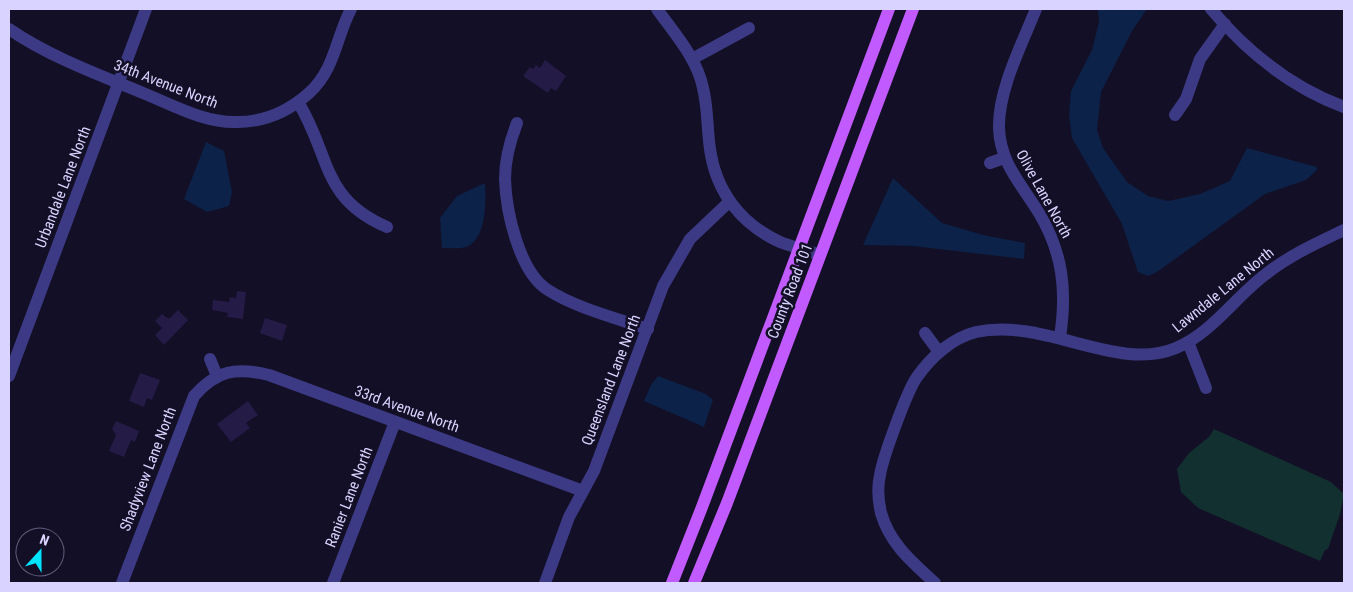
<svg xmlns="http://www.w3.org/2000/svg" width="1353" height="592" font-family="'Roboto Condensed',sans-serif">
<rect width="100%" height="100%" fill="#130f26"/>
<path fill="#12302f" d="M1214 429 1331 482 1344 494 1340 514 1328 549 1325 550 1320 561 1198 508 1181 492 1177 469 1189 453 1209 437Z"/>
<g fill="#0c2248">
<path d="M1098 9H1147L1132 31 1101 92 1097 130 1103 148 1127 182 1148 196 1168 201 1200 194 1230 181 1247 148 1317 167V170L1306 180 1265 194 1157 272 1148 276 1138 272 1122 224 1072 138 1069 115 1071 91 1092 50 1099 22Z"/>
<path d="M206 142 224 151 232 192 229 206 207 212 184 199Z"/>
<path d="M893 178 942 223 983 235 1025 243 1024 259 913 246 863 245Z"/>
<path d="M485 183C486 201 487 239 466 247 460 249 449 248 442 248L440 218 457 196Z"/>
<path d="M658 376 706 394 713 400 704 427 644 401 651 385Z"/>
</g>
<g fill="#241b47">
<path d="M545 60 566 76 556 91 551 88 548 93 523 76 530 67 533 69 536 65 540 68Z"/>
<path d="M237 291 246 292 243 319 227 317 228 313 212 310 213 300 229 302 230 297 236 298Z"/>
<path d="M178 310 188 320 164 345 155 335 162 328 155 321 162 314 167 318H170Z"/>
<path d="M265 318 287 325 282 341 260 333Z"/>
<path d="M140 373 160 380 152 400 147 398 144 407 129 401Z"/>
<path d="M248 401 258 415 246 423 250 428 231 442 217 424Z"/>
<path d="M116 421 139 431 135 442 131 440 124 457 109 451 116 435 112 429Z"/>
</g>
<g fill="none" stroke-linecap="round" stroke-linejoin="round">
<g stroke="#3d3a85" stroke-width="12">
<path d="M657 9C674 33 697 58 703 88 708 108 707 129 710 149 716 192 741 224 780 242 793 247 807 250 820 255"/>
<path d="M1036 9C1022 44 998 90 999 128 1000 163 1022 185 1039 213 1063 253 1067 291 1060 337"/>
<path d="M1211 9C1248 53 1290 87 1344 107"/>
<path d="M9 29C50 57 97 74 143 93 173 105 204 123 237 122 264 122 289 111 309 93 335 70 336 37 351 9"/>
<path d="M692 59 749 28"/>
<path d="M298 102C331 155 320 198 387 227"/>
<path d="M1175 115 1186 99 1200 59 1225 24"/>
<path d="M517 123C510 141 505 160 505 179 506 211 519 272 548 290 576 308 616 318 648 329"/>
<path d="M990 163 1004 158"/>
<path d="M925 333 939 352"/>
<path d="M1188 342 1206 388"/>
<path d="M210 359 217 376"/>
<path d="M9 376 146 9"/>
<path d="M122 583 194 396C217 370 236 367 269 375L583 491"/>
<path d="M333 583 395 422"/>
<path d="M545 583 569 517 594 471 663 286 690 239 729 202"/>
<path d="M935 583C912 562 890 544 881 513 878 500 877 488 880 475 883 457 907 391 917 377 931 357 952 338 976 332 1044 317 1117 373 1176 348 1212 333 1235 297 1266 274 1290 255 1317 243 1344 230"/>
</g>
<g stroke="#c25bff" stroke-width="12">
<path d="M672 583 702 507 889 9"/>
<path d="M694 583 727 503 913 9"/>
</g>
</g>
<g text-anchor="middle" stroke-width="5" stroke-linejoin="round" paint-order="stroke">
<g font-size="15" fill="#d9d4ff" stroke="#130f26">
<text transform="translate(166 84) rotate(21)" y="5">34th Avenue North</text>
<text transform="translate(63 187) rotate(-69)" y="5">Urbandale Lane North</text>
<text transform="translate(1044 194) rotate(61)" y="5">Olive Lane North</text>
<text transform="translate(1223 290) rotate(-39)" y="5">Lawndale Lane North</text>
<text transform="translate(790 291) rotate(-69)" y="5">County Road 101</text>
<text transform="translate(611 380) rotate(-69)" y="5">Queensland Lane North</text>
<text transform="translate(407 409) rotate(20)" y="5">33rd Avenue North</text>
<text transform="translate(148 469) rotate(-69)" y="5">Shadyview Lane North</text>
<text transform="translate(349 497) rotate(-69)" y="5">Ranier Lane North</text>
</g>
</g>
<rect width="1353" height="592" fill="none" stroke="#d9d4ff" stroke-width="20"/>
<g transform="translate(40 552) rotate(21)"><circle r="24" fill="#130f26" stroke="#625e7d"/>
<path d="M0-4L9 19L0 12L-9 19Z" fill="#00e5ff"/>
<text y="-8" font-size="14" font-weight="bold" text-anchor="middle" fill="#d9d4ff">N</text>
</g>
</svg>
